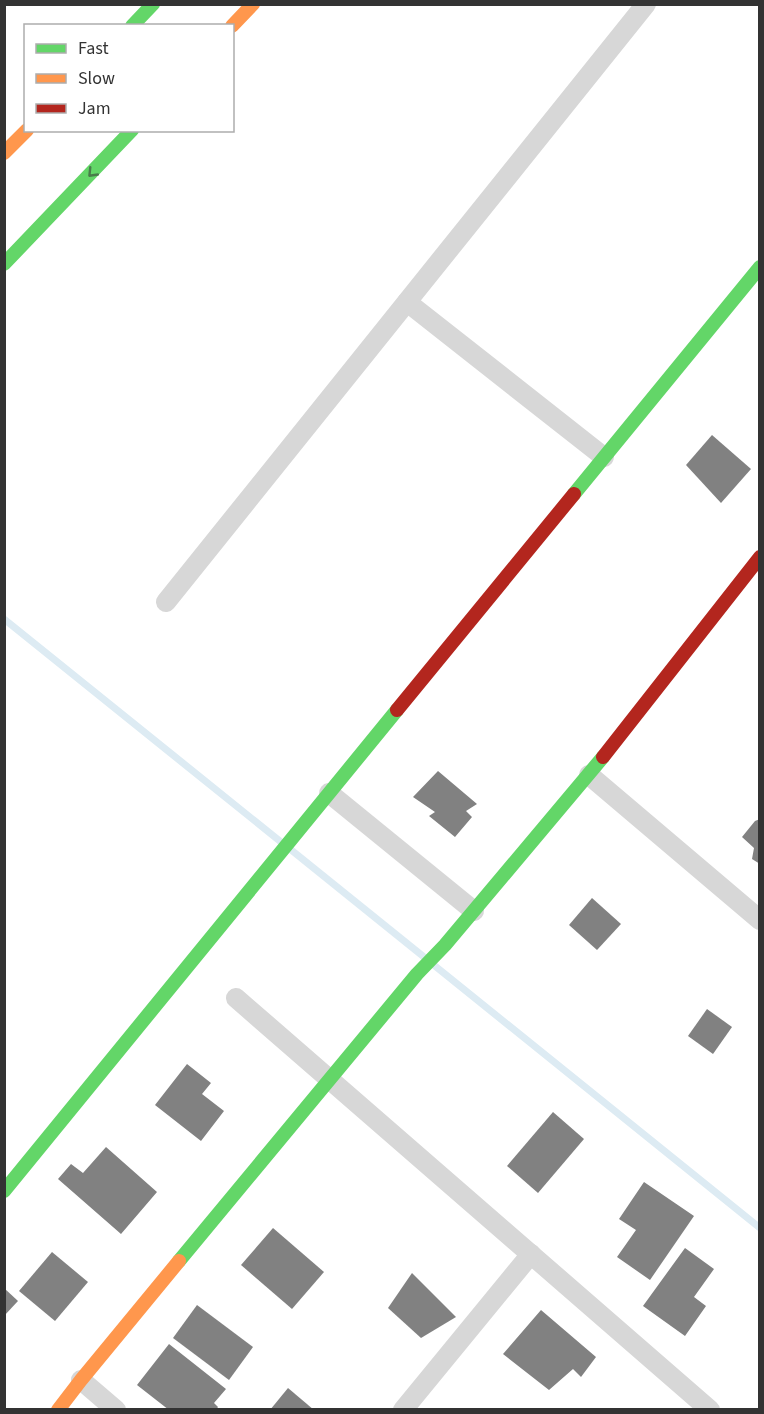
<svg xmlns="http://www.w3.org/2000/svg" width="764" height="1414" font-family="'Source Sans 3',sans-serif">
<rect width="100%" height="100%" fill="#fff"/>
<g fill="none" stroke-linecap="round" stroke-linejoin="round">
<g stroke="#ddebf3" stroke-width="7">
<path d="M4 619 281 842"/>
<path d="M290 849 424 957"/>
<path d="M435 966 760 1228"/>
</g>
</g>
<g fill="#818181">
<path d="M712 435 751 469 721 503 686 465Z"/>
<path d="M438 771 477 804 466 811 472 817 455 837 429 816 435 812 413 797Z"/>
<path d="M760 819V864L752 859 754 848 742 837 755 821Z"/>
<path d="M592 898 621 924 597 950 569 925Z"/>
<path d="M707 1009 732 1027 713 1054 688 1036Z"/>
<path d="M187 1064 211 1083 202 1094 224 1111 201 1141 155 1105Z"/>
<path d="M553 1112 584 1139 538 1193 507 1166Z"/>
<path d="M106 1147 157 1192 121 1234 58 1179 71 1164 83 1173Z"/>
<path d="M644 1182 694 1216 650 1280 617 1257 636 1230 619 1219Z"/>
<path d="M273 1228 324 1272 292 1309 241 1265Z"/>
<path d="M685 1248 714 1269 694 1297 706 1306 685 1336 643 1306Z"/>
<path d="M52 1252 88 1282 55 1321 19 1291Z"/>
<path d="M412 1273 456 1317 421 1338 388 1308Z"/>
<path d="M4 1288 18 1301 4 1316Z"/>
<path d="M197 1305 253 1347 229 1380 173 1338Z"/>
<path d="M541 1310 596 1357 581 1377 573 1369 549 1390 503 1354Z"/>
<path d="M169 1344 226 1389 214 1403 218 1407 216 1410H169L137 1385Z"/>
<path d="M288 1388 314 1410H270Z"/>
</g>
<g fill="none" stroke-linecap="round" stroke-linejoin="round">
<g stroke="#d7d7d7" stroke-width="20">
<path d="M407 302 604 457"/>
<path d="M166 602 646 4"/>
<path d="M589 775 760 920"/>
<path d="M329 793 474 911"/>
<path d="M236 998 710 1410"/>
<path d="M81 1380 116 1410"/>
<path d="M403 1410 531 1254"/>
</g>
<g stroke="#63d668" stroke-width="14">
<path d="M132 26 153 4"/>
<path d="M4 264 132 130"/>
<path d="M574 494 760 267"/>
<path d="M4 1191 397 710"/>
<path d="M179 1261 417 974 445 945 603 757"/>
</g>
<g stroke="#ff974d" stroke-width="14">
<path d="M232 26 253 4"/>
<path d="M4 153 27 130"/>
<path d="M58 1410 81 1380 179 1261"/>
</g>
<g stroke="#b3261e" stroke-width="14">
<path d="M397 710 574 494"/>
<path d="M603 757 760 557"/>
</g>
</g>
<defs><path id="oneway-chevron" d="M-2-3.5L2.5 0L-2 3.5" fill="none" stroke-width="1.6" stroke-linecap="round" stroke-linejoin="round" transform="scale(1.5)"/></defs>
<use stroke="#497c4b" href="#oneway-chevron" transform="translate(92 173) rotate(134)"/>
<rect width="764" height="1414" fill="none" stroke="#333333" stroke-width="12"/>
<rect x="24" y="24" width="210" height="108" fill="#ffffff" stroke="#adadad" stroke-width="1.5"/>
<rect x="36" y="44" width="30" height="9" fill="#63d668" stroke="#adadad" stroke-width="1.5"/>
<text x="78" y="54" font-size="18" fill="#333333">Fast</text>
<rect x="36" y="74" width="30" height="9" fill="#ff974d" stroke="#adadad" stroke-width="1.5"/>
<text x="78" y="84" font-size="18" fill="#333333">Slow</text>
<rect x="36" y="104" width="30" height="9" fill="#b3261e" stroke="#adadad" stroke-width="1.5"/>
<text x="78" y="114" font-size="18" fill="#333333">Jam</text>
</svg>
